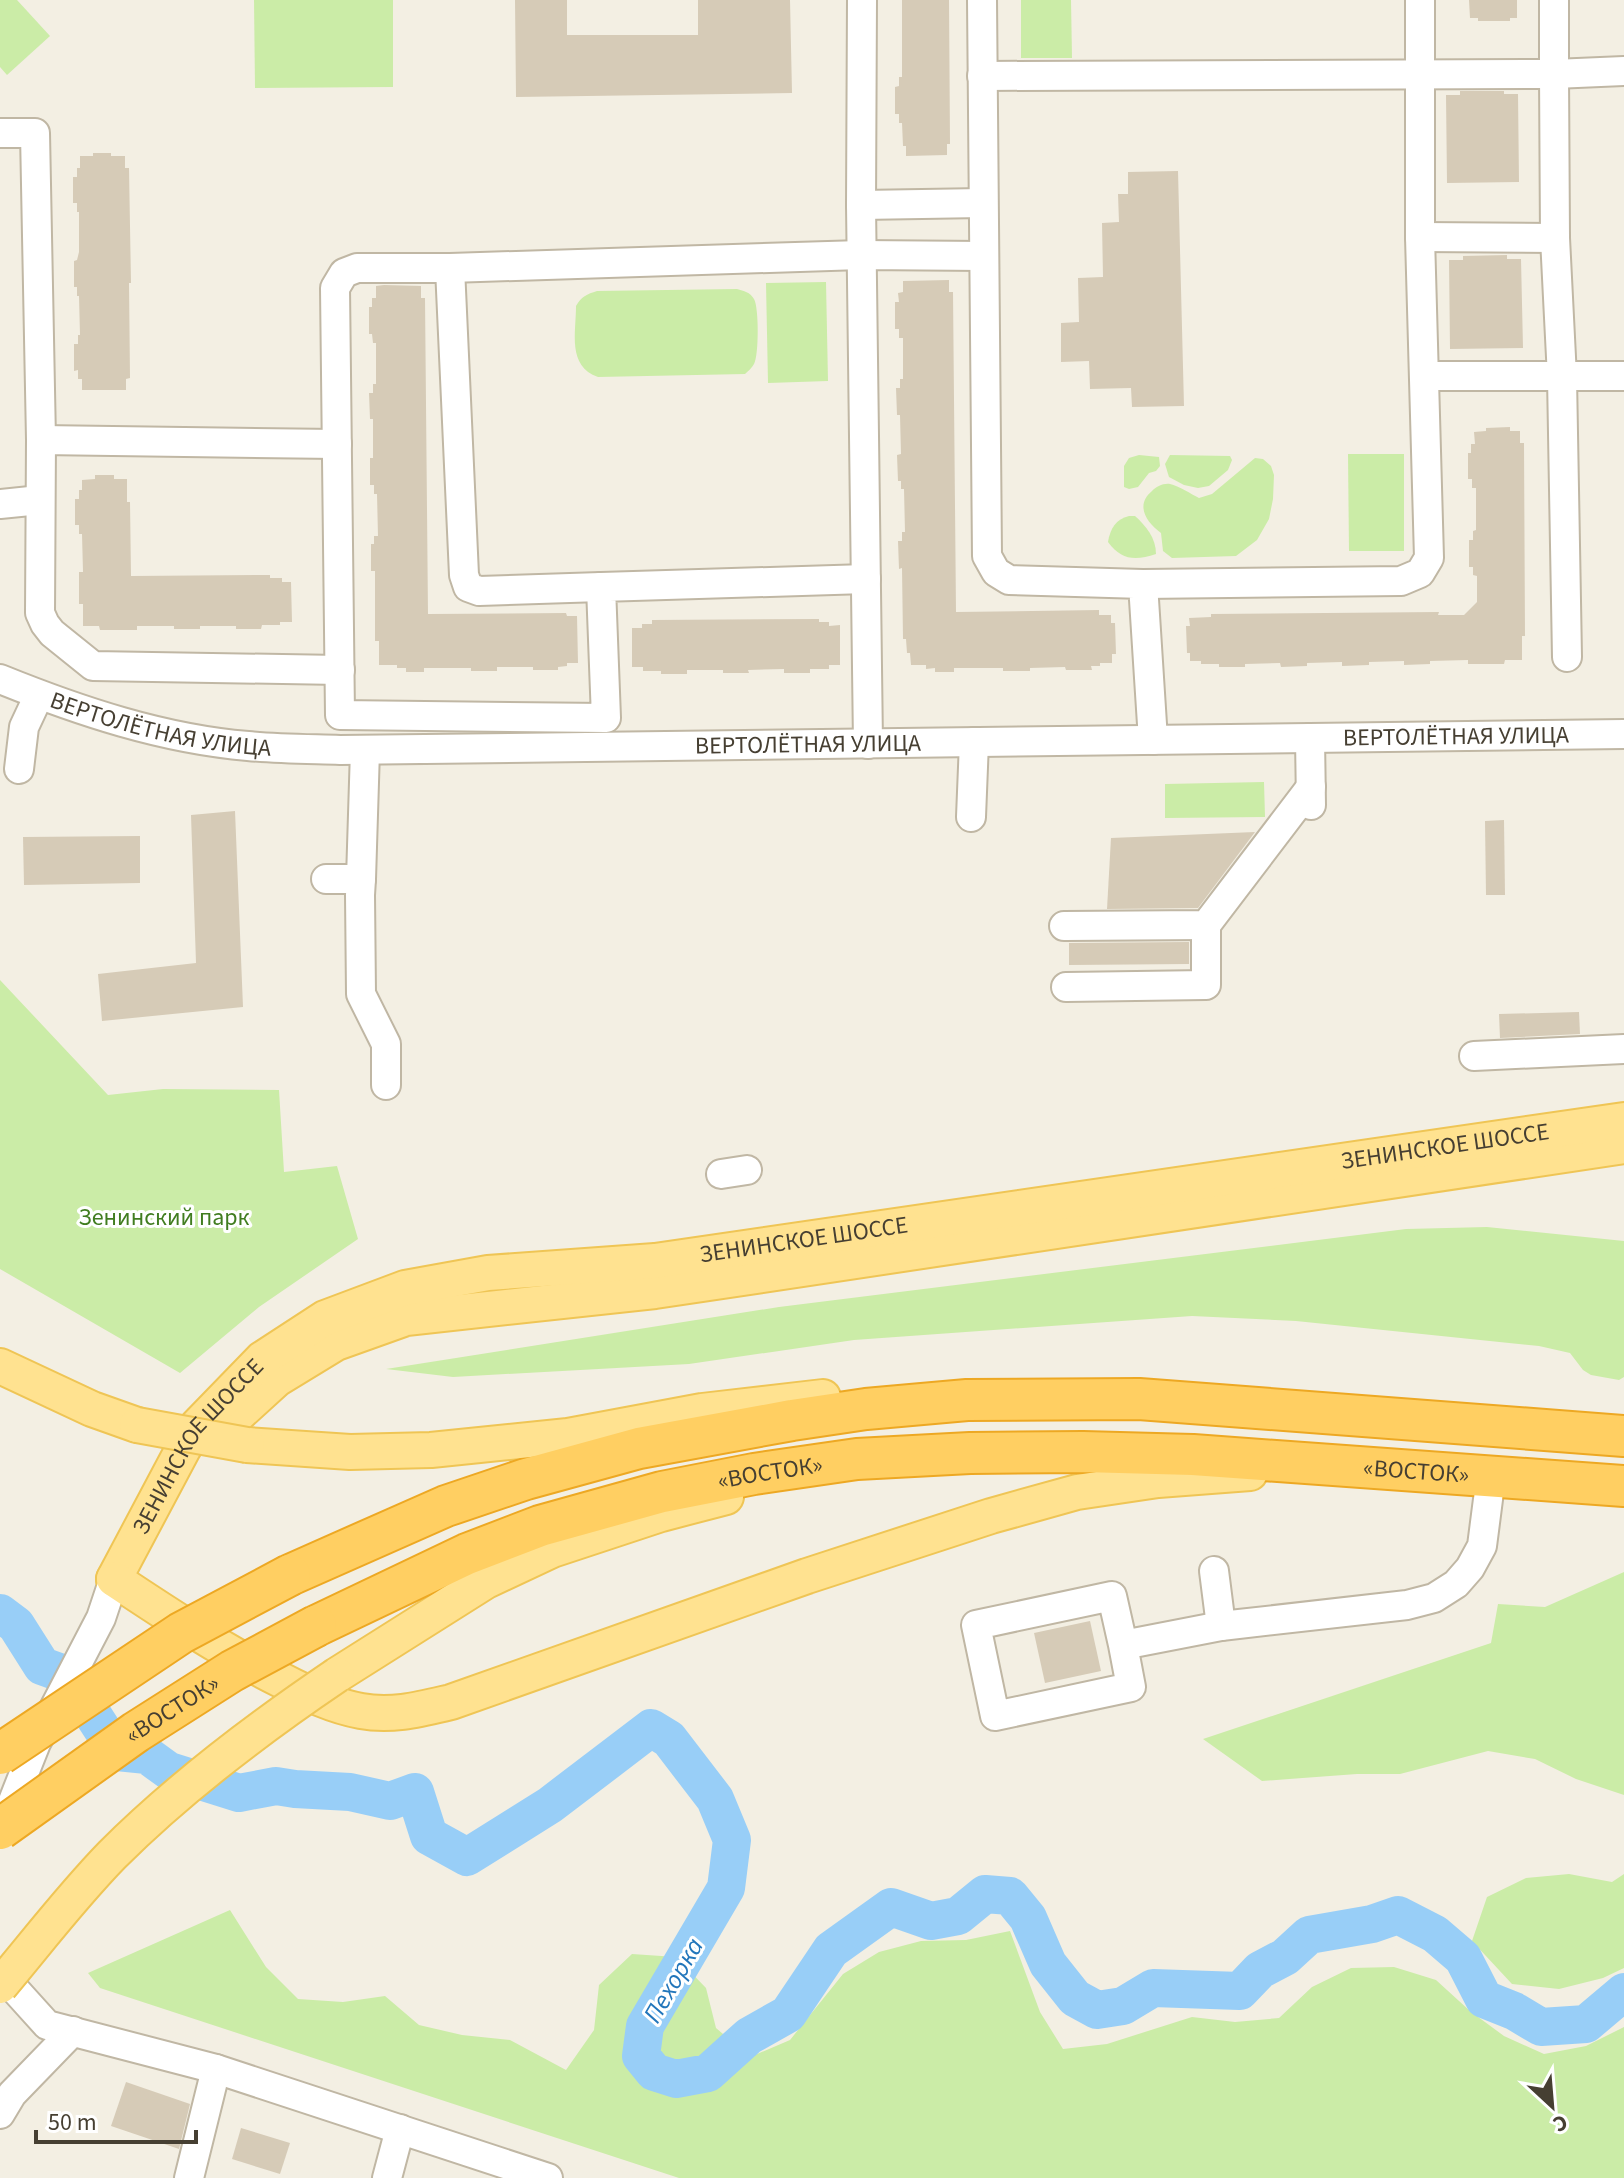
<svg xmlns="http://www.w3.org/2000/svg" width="1624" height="2178" font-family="'Source Sans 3',sans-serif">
<rect width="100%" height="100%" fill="#f3efe3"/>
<g fill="#cbeca7">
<path d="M0 0H17L50 36 7 75 0 67Z"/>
<path d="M254 0H393V87L255 88Z"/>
<path d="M1021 0H1071L1072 58H1021Z"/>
<path d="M826 282 828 381 768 383 766 283Z"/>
<path d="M737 289C744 291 750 292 754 299 759 307 759 356 754 364 752 368 748 371 745 374L598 377C567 366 576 333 576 306 581 297 587 294 597 291Z"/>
<path d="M1348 454H1404V551H1349Z"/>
<path d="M1139 455 1159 457 1160 466 1156 471 1149 473 1138 487 1129 489 1124 487V466L1129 458Z"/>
<path d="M1170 455 1230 456 1232 460 1228 470 1209 486 1198 488 1184 485 1169 477 1165 464Z"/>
<path d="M1255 458 1263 459 1271 466 1274 475 1273 499 1269 519 1257 540 1236 556 1172 558 1163 551 1161 533C1146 522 1135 505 1152 491 1156 487 1163 483 1170 484 1179 486 1191 494 1199 498L1212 494Z"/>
<path d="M1129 516H1135C1146 526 1156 538 1156 554 1135 561 1121 560 1108 542 1110 529 1116 519 1129 516Z"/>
<path d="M1264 782 1265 817 1165 818V784Z"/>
<path d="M0 980 108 1095 163 1089 279 1090 284 1172 337 1166 358 1239 259 1307 180 1373 0 1269Z"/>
<path d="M1487 1227 1624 1241V1377L1619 1380 1591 1375 1583 1370 1570 1353 1539 1346 1296 1321 1192 1316 854 1340 689 1364 453 1377 386 1369 779 1307 1406 1229Z"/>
<path d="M1624 1572V1795L1576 1779 1535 1759 1488 1751 1400 1774H1357L1262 1781 1203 1739 1491 1643 1498 1604 1545 1607Z"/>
<path d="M1569 1874 1612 1882 1624 1874V1968L1603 1978 1559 1989 1512 1984 1472 1941 1487 1897 1526 1878Z"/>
<path d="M230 1910 266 1967 298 1999 343 2002 385 1996 419 2025 462 2035 510 2040 566 2070 594 2030 599 1985 632 1954 676 1957 706 1988 716 2028 750 2057 790 2040 843 1974 879 1952 921 1941 966 1940 1010 1931 1040 2012 1063 2049 1107 2044 1192 2017 1235 2022 1279 2018 1312 1987 1351 1968 1394 1967 1436 1980 1470 2011 1504 2036 1544 2054 1586 2046 1624 2027V2178H679L100 1988 88 1973Z"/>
</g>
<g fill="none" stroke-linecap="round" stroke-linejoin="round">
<path stroke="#98cef7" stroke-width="38" d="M0 1613 16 1625 42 1666 67 1675 117 1752 147 1755 169 1771 239 1793 276 1786 295 1789 350 1792 390 1801 415 1792 429 1836 467 1857 550 1805 651 1728 669 1739 715 1799 732 1840 726 1888 645 2026 641 2056 654 2072 676 2079 708 2073 749 2036 788 2014 831 1950 891 1907 931 1921 958 1916 985 1894 1010 1896 1028 1918 1048 1964 1075 1998 1097 2010 1123 2006 1153 1988 1240 1991 1260 1970 1285 1957 1309 1935 1372 1924 1398 1915 1435 1934 1463 1958 1484 1999 1514 2011 1541 2027 1586 2024 1624 1992"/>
</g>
<g fill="#d6cbb7">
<path d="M515 0H567V35H698V0H790L792 93 516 97Z"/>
<path d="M902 0H949L950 144H947V155L906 156V146H903L902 123H899V114H895V87L899 86V77H902Z"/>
<path d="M1469 0H1517V18H1510V21H1478V18H1470Z"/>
<path d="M1460 91H1504V94H1518L1519 182 1447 183 1446 95H1460Z"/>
<path d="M93 153H111V156H125V168H129L131 283H129L130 378 126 379V390H82V379H78V370L74 371V344H78V335H80L79 296H77V287H74V261L77 260 79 252V212H77V203H73V177H77V168H80V156H93Z"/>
<path d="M1178 171 1184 406 1132 407 1131 388 1090 389 1089 361 1061 362V323L1079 322 1078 278 1103 277 1102 223 1119 222 1118 194H1128V172Z"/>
<path d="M1507 255V259H1521L1523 348 1450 349 1449 260H1463V256Z"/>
<path d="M949 280V292H953L956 612 1099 610V615H1111V623H1115L1116 654H1112V663H1100V666H1091L1092 670H1066L1065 667 1030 668V671H1003V668H954V672H935V668L926 669V665H911L910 653H907L906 639H903L902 568 899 569 898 541H902V532H905L904 489H901V481H898L897 455 901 454 900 415H897L896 388H900V379H903V338H899V329H895V302H899L898 293 903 292V281Z"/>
<path d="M384 285 421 286V298H425L428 614 566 613 567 616H577L578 663H567V666L558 667V670H533V667H497V671H471V668H424V672H406V668H397V665H379V641H375V571H371V544H374V536H378L377 494H374V485H370V458H373V419H370L369 393H373V384H376V343H373L372 334H369V307H372V298H376V286Z"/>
<path d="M1510 427V431H1520V443H1524L1525 636H1522V660H1505L1504 664H1468V660L1430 661V664L1404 665V661L1369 662V665L1342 666V662L1307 663V666L1281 667 1280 663 1245 664V667H1219V664H1201V661H1190V653H1187L1186 626H1190L1189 618 1211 617V614L1439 612 1438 615H1464L1477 602V576L1473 575V567H1469V540H1473V531L1476 530V488H1472V479H1468V453H1471V444H1475L1474 432 1486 431V428Z"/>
<path d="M95 475H114V479H127V502H130L131 576 270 575V578H282V582H291L292 622H280V625H262L261 629H236V626H200V629H174V626H137V630H100L99 626H83V604H79V572H83L82 534H79V525H75V499H79V490H82V480L95 479Z"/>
<path d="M819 619V622H829V626L840 625V665H829V669H810V673H784V669L748 670 749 673H723V670H687V674H661V671H643V667H632V628H642V624H652V620Z"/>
<path d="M235 811 243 1007 102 1021 98 974 196 963 191 815Z"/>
<path d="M1504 820 1505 895H1486L1485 821Z"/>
<path d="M1255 832 1198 908 1107 909 1111 838Z"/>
<path d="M140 836V883L24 885 23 837Z"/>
<path d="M1189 942V964L1069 965V943Z"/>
<path d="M1579 1012 1580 1034 1500 1038 1499 1014Z"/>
<path d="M1090 1621 1101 1671 1045 1683 1034 1633Z"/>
<path d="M126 2082 190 2104 179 2149 111 2126Z"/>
<path d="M241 2128 290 2143 280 2174 232 2159Z"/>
</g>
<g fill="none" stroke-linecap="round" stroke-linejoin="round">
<defs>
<g id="minor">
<path d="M862 0 861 205 868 744"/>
<path d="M982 0 987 556 996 572 1009 580 1143 584 1153 740"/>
<path d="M1554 0V74L1624 71"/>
<path d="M982 76 1554 74 1555 238 1420 237"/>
<path d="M0 133H35L41 440"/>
<path d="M861 205 983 203"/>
<path d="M1555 238 1562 377 1567 657"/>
<path d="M450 268 464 575 468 587 479 591 601 587"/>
<path d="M1424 376H1624"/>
<path d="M337 444 41 440 40 613 45 624 52 633 93 666 340 670"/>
<path d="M0 504 40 500"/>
<path d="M866 579 601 587 606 718 340 715 335 288 344 273 357 268H450L861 255 984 256"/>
<path d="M1143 584 1401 581 1420 573 1429 558 1420 237V0"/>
<path id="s1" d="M0 679C79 711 163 739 248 746 279 749 310 749 340 750L1624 734"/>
<path d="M1310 738 1311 805"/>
<path d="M19 769 24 727 39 695"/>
<path d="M971 817 974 742"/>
<path d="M326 879H361L365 750"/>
<path d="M361 879 360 895 361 994 386 1044V1085"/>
<path d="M1064 926 1206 925 1311 787"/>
<path d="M1066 987 1206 985V925"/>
<path d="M1474 1056 1624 1049"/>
<path d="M721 1174 747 1170"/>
<path d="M1214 1571 1221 1626"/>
<path d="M1123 1645 1131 1687 995 1716 976 1625 1112 1596 1123 1645 1221 1626 1407 1605 1434 1598 1456 1584 1470 1568 1482 1546 1491 1476"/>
<path d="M2 1829 36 1743 101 1618 114 1579"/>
<path d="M0 1973 47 2025 216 2069 548 2178"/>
<path d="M0 2114 12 2094 73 2031"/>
<path d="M189 2178 216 2069"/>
<path d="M387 2178 400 2129"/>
</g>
<g id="major">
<path d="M0 1366 92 1409 137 1425"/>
<path d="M233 1419 277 1379 336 1343 406 1318 655 1291 1624 1146"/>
<path d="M247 1445 350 1452 431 1450 568 1436 702 1411 823 1397"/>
<path id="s2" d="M114 1579 183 1449 197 1426 262 1359 325 1318 405 1288 488 1273 655 1261 1624 1120"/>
<path d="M114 1579C168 1615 223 1651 281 1680 306 1693 333 1706 361 1711 392 1717 421 1709 451 1702L807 1576 991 1516 1077 1492 1158 1480 1250 1473"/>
<path d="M337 1675 486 1581 552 1550 661 1514 726 1497"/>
</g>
<g id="highway">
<path d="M290 1575 446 1506 526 1479 639 1448 792 1420 866 1409 967 1400 1139 1399 1624 1436"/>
<path id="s3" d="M316 1626 467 1554 540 1526 662 1492 754 1474 857 1459 970 1453 1083 1452 1193 1455 1624 1486"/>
</g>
</defs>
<use href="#minor" stroke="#c0b7a4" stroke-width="32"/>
<use href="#major" stroke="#efc555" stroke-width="38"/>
<use href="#highway" stroke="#eda823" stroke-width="44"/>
<use href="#minor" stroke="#fff" stroke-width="28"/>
<use href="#major" stroke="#ffe290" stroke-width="34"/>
<use href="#highway" stroke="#ffcf62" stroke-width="40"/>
<defs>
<g id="major-bridge">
<path d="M137 1425 247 1445"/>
<path d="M0 1986C37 1942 72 1896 112 1855 180 1787 257 1729 337 1675"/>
</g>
<g id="highway-bridge">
<path d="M0 1754 181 1633 290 1575"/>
<path id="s4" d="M0 1829 136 1732 232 1671 316 1626"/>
</g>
</defs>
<use href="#major-bridge" stroke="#efc555" stroke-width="38" stroke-linecap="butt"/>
<use href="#highway-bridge" stroke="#eda823" stroke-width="44" stroke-linecap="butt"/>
<use href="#major-bridge" stroke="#ffe290" stroke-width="34"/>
<use href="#highway-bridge" stroke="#ffcf62" stroke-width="40"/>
</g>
<g text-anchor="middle" stroke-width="6" stroke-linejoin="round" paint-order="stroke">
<g font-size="24" fill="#463f32" stroke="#fff">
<text dy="8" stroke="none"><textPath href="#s1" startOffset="168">ВЕРТОЛЁТНАЯ УЛИЦА</textPath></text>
<text dy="8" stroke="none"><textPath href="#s1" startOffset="1466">ВЕРТОЛЁТНАЯ УЛИЦА</textPath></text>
<text dy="8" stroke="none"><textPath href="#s1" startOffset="818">ВЕРТОЛЁТНАЯ УЛИЦА</textPath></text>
<text dy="8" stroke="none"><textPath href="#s2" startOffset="1478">ЗЕНИНСКОЕ ШОССЕ</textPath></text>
<text dy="8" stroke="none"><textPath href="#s2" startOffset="830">ЗЕНИНСКОЕ ШОССЕ</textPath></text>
<text dy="8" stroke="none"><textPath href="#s2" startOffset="158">ЗЕНИНСКОЕ ШОССЕ</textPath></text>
<text dy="8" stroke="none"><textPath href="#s3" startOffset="1130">«ВОСТОК»</textPath></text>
<text dy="8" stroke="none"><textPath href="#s3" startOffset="482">«ВОСТОК»</textPath></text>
<text dy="8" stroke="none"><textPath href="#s4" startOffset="210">«ВОСТОК»</textPath></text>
</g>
<g font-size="24" fill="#417d20" stroke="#fff">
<text x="164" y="1225">Зенинский парк</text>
</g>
<g font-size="26" font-style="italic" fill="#2276bb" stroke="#fff">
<text transform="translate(673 1980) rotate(-60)" y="9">Пехорка</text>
</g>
</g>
<g transform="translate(1552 2106) rotate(154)" stroke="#ffffff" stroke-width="6" paint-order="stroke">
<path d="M0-6L14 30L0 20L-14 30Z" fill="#463f32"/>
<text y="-12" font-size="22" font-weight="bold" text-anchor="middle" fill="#463f32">С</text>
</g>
<path d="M36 2130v12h160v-12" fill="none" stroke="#463f32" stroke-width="4"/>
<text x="48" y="2130" font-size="24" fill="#463f32" stroke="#ffffff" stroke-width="6" paint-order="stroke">50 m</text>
</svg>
